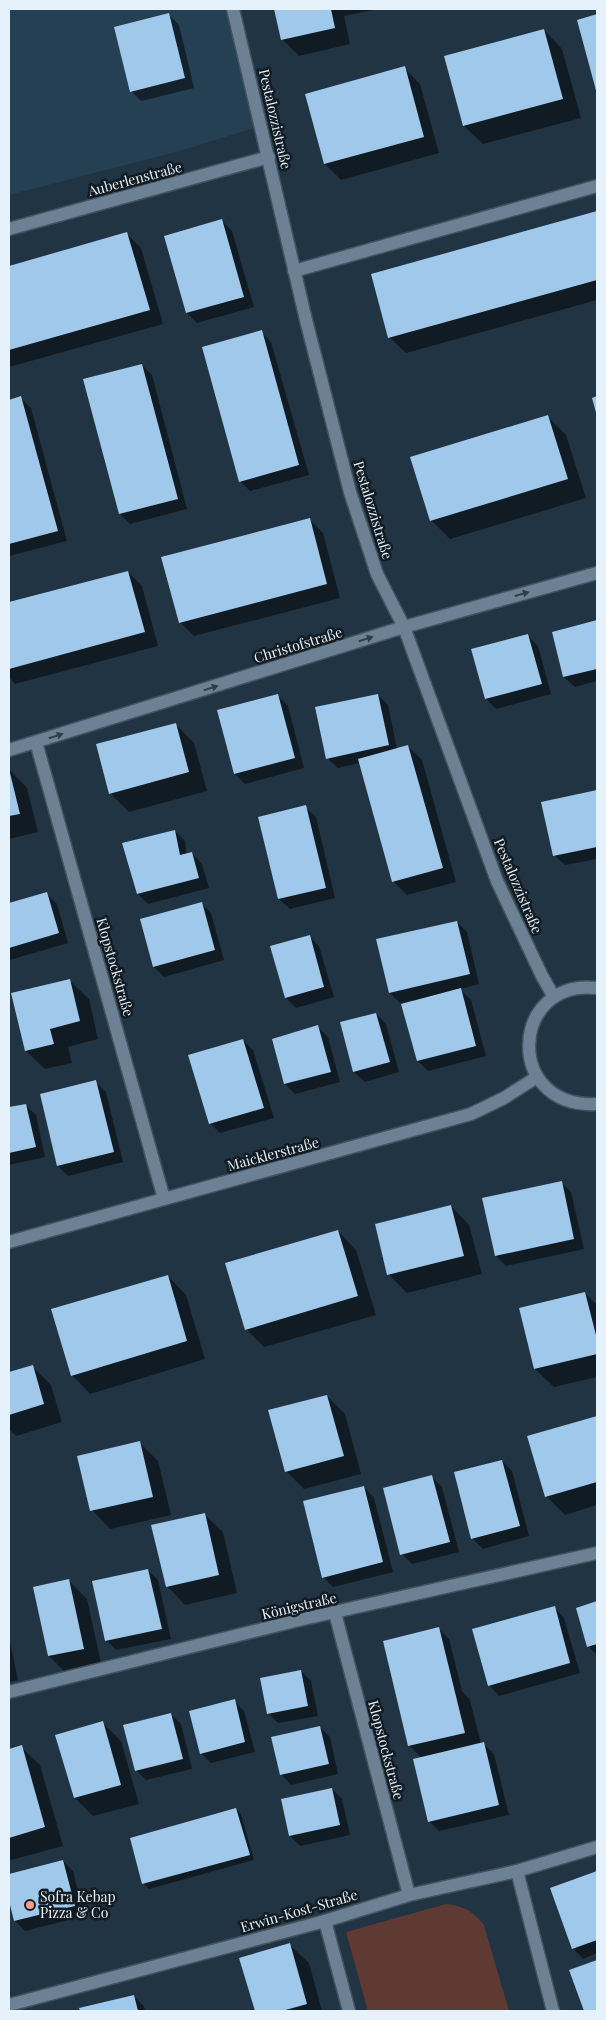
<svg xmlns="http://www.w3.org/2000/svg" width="606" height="2020" font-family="'Playfair Display',serif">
<rect width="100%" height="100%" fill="#213443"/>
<path fill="#253f53" d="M9 9H234L264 125 176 152 9 195Z"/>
<path fill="#5f3a32" d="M446 1904C463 1905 474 1912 484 1925L509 2011H368L346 1932Z"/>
<g fill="#0007">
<path d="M275 9H378L344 16 350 44 299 56 282 39Z"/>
<path d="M169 15 179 25 194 88 141 101 131 91Z"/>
<path d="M597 16V90L578 21Z"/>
<path d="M544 30 562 49 581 118 483 144 464 126 446 57Z"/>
<path d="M404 68 420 84 439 153 341 180 325 164Z"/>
<path d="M597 213V300L406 353 389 337 372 275Z"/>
<path d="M222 221 232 231 254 307 197 323 187 313Z"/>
<path d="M127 234 141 248 163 324 9 367V267Z"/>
<path d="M261 332 271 342 309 475 250 491 240 481Z"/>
<path d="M142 365 152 375 187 509 130 524 120 514 85 380Z"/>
<path d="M21 398 31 408 67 541 9 556V401Z"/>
<path d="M548 417 566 435 586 498 450 539 431 520Z"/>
<path d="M309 519 323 533 340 598 194 636 180 622Z"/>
<path d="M128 572 142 586 158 646 15 684 9 677V603Z"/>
<path d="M597 622V681L575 687 564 677 554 633Z"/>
<path d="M528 636 538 646 551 694 496 709 486 699Z"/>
<path d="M378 695 388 705 397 749 408 746 422 760 456 882 407 895 394 882 360 763 338 768 327 758Z"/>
<path d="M278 696 288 706 304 768 245 784 235 774Z"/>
<path d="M175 724 194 743 207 791 129 812 110 793Z"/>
<path d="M9 769 27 788 38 832 9 839Z"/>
<path d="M597 791V859L565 865 554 855 543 802Z"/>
<path d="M305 807 316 817 335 898 290 909 279 899 260 818Z"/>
<path d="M175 831 185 841 187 855 192 853 202 864 209 888 148 904 138 894Z"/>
<path d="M47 894 57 904 68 943 10 960 9 958V905Z"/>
<path d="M201 903 211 913 224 960 164 977 154 967 142 920Z"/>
<path d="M457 922 467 932 479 984 460 989 471 1000 486 1056 428 1071 418 1061 403 1005 413 1002V1000L400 1003 390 993Z"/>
<path d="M309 936 319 946 334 997 296 1008 286 998Z"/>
<path d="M70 981 89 999 98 1039 68 1047 72 1063 45 1069 26 1051 13 994Z"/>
<path d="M376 1014 386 1024 399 1072 365 1082 354 1072Z"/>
<path d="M318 1027 328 1037 340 1082 295 1094 285 1084Z"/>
<path d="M243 1040 253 1050 274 1118 220 1133 210 1123Z"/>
<path d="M95 1082 106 1092 123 1162 68 1176 58 1166Z"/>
<path d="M25 1105 36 1115 45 1157 9 1165V1109Z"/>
<path d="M561 1182 571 1192 584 1249 506 1266 496 1256Z"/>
<path d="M451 1206 469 1225 482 1274 407 1293 389 1275 376 1225Z"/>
<path d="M338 1231 356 1250 376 1315 264 1347 246 1329Z"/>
<path d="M168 1276 186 1295 205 1359 90 1394 72 1375Z"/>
<path d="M585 1293 597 1305V1377L554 1387 535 1369 521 1309Z"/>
<path d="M32 1366 51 1385 62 1422 16 1436 9 1429V1374Z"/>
<path d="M327 1396 345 1414 361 1474 304 1489 286 1471Z"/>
<path d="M597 1417V1505L565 1515 546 1496 529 1436Z"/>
<path d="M140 1443 158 1461 171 1515 110 1529 92 1510Z"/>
<path d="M502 1461 512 1471 529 1536 483 1549 472 1538Z"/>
<path d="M432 1477 442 1487 459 1552 412 1564 402 1554Z"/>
<path d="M364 1487 374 1498 393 1572 333 1587 323 1577Z"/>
<path d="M204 1514 223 1532 237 1593 185 1605 167 1586Z"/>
<path d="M148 1570 158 1580 171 1639 116 1650 106 1640Z"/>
<path d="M69 1581 87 1599 102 1667 67 1674 49 1656Z"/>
<path d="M597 1603V1655L588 1646 577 1609Z"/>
<path d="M554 1607 564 1618 580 1673 499 1696 489 1685Z"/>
<path d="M439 1629 449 1639 462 1691 470 1700 481 1744H484L494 1754 509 1815 439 1831 429 1821 422 1758 409 1745Z"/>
<path d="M9 1637 18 1680 9 1682Z"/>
<path d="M301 1671 311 1681 318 1716 278 1723 268 1713Z"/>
<path d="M234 1701 244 1711 255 1752 211 1763 201 1753Z"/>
<path d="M171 1714 181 1724 192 1769 146 1780 136 1770Z"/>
<path d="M103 1723 121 1741 139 1804 93 1816 75 1798Z"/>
<path d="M320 1727 330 1737 338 1774 291 1785 281 1774Z"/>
<path d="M21 1747 40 1765 63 1846 11 1860 9 1858V1750Z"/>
<path d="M332 1789 342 1799 350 1835 300 1846 290 1836Z"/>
<path d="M236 1809 241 1814 254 1860 149 1889 144 1884Z"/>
<path d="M63 1861 73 1871 84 1916 25 1931 15 1921 9 1896V1875Z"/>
<path d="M597 1872V1953L583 1959 573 1948 551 1889Z"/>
<path d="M290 1945 309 1963 322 2011H256L241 1959Z"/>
<path d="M597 1961V2011H585L571 1971Z"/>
<path d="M133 1996 144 2006 145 2011H81L80 2009Z"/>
</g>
<g fill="#9fc8ea">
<path d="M274 9H331L335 28 281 40Z"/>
<path d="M169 13 185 78 130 92 114 27Z"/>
<path d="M597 14V94L577 20Z"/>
<path d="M544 29 563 99 463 126 444 56Z"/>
<path d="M405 66 424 137 324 164 305 94Z"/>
<path d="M597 211V280L388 338 371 274Z"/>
<path d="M222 219 244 297 186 313 164 236Z"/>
<path d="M127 232 150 310 9 350V266Z"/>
<path d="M262 330 299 465 239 482 202 347Z"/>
<path d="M142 364 178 499 119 514 83 379Z"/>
<path d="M21 396 58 531 9 544V400Z"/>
<path d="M597 396V416L592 398Z"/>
<path d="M548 415 568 479 430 521 410 457Z"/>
<path d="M310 518 327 584 179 623 161 557Z"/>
<path d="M128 571 145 632 9 669V602Z"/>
<path d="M597 620V669L563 677 552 632Z"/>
<path d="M528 634 542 684 485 699 471 649Z"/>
<path d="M278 694 295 758 234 774 217 710Z"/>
<path d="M378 694 389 745 326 759 315 707Z"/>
<path d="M176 723 189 772 109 794 96 744Z"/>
<path d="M408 745 443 868 392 882 358 759Z"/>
<path d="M9 769 20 814 9 816Z"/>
<path d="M597 790V847L553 856 541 802Z"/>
<path d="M306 805 326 888 278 899 258 817Z"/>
<path d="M175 830 180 855 192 852 199 878 137 894 122 843Z"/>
<path d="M47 892 59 933 9 948V903Z"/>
<path d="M202 902 215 950 153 967 140 919Z"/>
<path d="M457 921 470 974 389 993 376 939Z"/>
<path d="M310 935 324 987 285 998 270 946Z"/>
<path d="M70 979 80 1021 50 1029 54 1044 25 1051 11 993Z"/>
<path d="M461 988 476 1046 417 1061 401 1004Z"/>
<path d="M376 1013 390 1062 353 1072 340 1022Z"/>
<path d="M318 1025 331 1072 284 1084 272 1039Z"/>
<path d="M243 1039 264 1108 209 1124 188 1055Z"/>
<path d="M96 1080 114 1152 57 1166 40 1094Z"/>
<path d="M26 1104 36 1147 9 1153V1107Z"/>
<path d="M562 1181 574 1239 495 1256 482 1198Z"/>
<path d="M451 1205 464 1256 387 1275 375 1224Z"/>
<path d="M338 1230 358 1296 245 1330 225 1263Z"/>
<path d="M168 1275 187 1341 71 1376 51 1309Z"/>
<path d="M585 1292 597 1339V1354L534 1369 519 1308Z"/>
<path d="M33 1365 44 1404 9 1415V1372Z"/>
<path d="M327 1395 344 1456 285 1472 268 1410Z"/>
<path d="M597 1416V1482L545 1497 527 1436Z"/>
<path d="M140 1441 153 1497 90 1511 77 1456Z"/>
<path d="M502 1460 520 1526 471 1539 454 1472Z"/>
<path d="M432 1475 450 1542 400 1555 383 1488Z"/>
<path d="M364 1486 383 1562 322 1578 303 1501Z"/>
<path d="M205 1513 219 1575 166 1587 151 1525Z"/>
<path d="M148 1569 162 1629 105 1641 92 1581Z"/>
<path d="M69 1579 84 1649 48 1656 33 1587Z"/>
<path d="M597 1601V1644L587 1647 576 1608Z"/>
<path d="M555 1606 570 1663 488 1686 472 1629Z"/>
<path d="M439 1627 465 1733 408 1746 383 1641Z"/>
<path d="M301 1670 308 1706 267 1714 260 1678Z"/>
<path d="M235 1699 245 1742 200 1754 189 1711Z"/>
<path d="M171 1713 183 1759 135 1771 123 1725Z"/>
<path d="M103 1721 121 1785 74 1798 55 1735Z"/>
<path d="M320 1726 329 1764 280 1775 271 1737Z"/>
<path d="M484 1742 499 1805 428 1822 413 1759Z"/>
<path d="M22 1745 45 1827 9 1838V1749Z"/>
<path d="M332 1788 340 1825 289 1836 281 1799Z"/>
<path d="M236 1808 250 1855 142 1884 130 1838Z"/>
<path d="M63 1860 75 1906 14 1921 9 1901V1874Z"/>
<path d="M597 1871V1940L572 1949 550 1888Z"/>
<path d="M290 1943 307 2004 282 2011H255L239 1958Z"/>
<path d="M597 1960V2011H584L569 1970Z"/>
<path d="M134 1995 138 2011H80L79 2008Z"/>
</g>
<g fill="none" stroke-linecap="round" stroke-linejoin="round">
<defs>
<g id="minor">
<path d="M233 9 306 320 350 492 377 574 404 627 497 881 542 976 554 997"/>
<path d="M9 229 269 157"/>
<path d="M294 271 597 186"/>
<path d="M36 742 164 1199"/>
<path d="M9 750 404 627 597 573"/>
<path d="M597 988C510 978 503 1109 597 1104"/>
<path d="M9 1242 471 1114 504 1098 537 1077"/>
<path d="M335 1613 409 1895"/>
<path d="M9 1692 299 1620 597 1553"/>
<path d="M517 1871 553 2011"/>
<path d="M325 1921 349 2011"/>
<path d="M9 2005 325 1921 409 1895 517 1871 597 1847"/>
</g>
</defs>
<use href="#minor" stroke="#425360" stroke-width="15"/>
<use href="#minor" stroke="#6c8193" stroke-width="12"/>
</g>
<defs><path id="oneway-solid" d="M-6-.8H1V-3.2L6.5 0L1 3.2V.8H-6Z" transform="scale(1.25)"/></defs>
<g fill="#323f4a">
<use href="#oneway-solid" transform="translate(522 594) rotate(-16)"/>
<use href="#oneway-solid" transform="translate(366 639) rotate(-17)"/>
<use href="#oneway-solid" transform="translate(211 688) rotate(-17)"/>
<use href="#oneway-solid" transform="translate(56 736) rotate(-17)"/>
</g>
<circle fill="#f49d8b" stroke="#121b22" stroke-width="2" cx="30" cy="1905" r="5"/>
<g text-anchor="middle" stroke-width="5" stroke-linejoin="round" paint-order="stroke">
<g font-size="14" fill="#e5f1fb" stroke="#121b22">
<text transform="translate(275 119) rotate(77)" y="5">Pestalozzistraße</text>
<text transform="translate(135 179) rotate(-15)" y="5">Auberlenstraße</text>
<text transform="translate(373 510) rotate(73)" y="5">Pestalozzistraße</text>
<text transform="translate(298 645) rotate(-17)" y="5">Christofstraße</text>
<text transform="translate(518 886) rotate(67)" y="5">Pestalozzistraße</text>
<text transform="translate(115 967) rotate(74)" y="5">Klopstockstraße</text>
<text transform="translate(273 1154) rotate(-15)" y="5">Maicklerstraße</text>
<text transform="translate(299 1606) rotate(-13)" y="5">Königstraße</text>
<text transform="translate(386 1750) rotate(75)" y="5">Klopstockstraße</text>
<text transform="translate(299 1911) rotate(-16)" y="5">Erwin-Kost-Straße</text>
</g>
<g font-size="14" fill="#e5f1fb" stroke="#121b22" text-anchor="start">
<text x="40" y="1902">Sofra Kebap<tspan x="40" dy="16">Pizza &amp; Co</tspan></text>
</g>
</g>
<rect width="606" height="2020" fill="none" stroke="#e5f1fb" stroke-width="20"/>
</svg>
